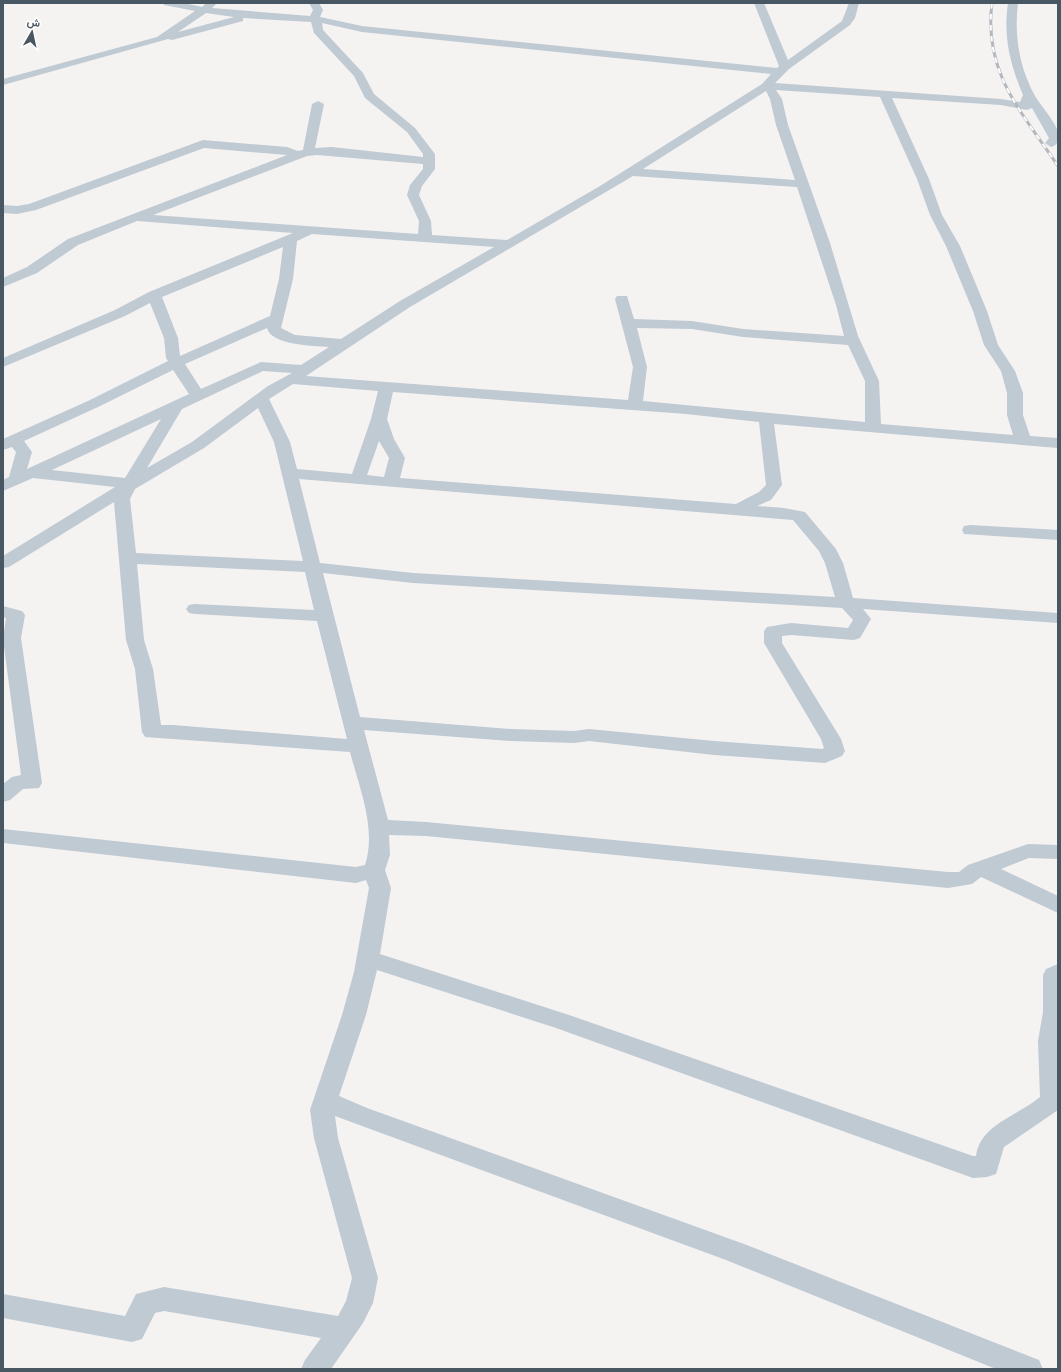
<svg xmlns="http://www.w3.org/2000/svg" width="1061" height="1372" font-family="Manrope,Vazirmatn,sans-serif">
<rect width="100%" height="100%" fill="#f5f2f2"/>
<g fill="none" stroke-linecap="round" stroke-linejoin="round">
<g fill="#bfcad3" fill-rule="evenodd">
<path d="M163 3H184L202 7 206 3H217L212 8 310 16 313 10 309 3H319L323 10 320 17 362 26 777 68 779 66 754 3H764L788 60 842 21 849 3H859L855 18 850 25 789 69 775 83 1001 99 1020 102 1023 95C1010 64 1003 37 1008 3H1018C1014 35 1019 67 1035 96 1041 106 1055 121 1058 132 1060 139 1058 145 1051 147L1045 143 1049 138 1032 108 1027 110 1001 105 892 98 929 179 942 215 960 246 987 311 998 345 1015 371 1023 393V415L1030 436 1058 438V448L774 424 782 485 771 500 757 506 784 508 805 512 836 549 843 563 853 598 1058 613V623L863 609 871 619 860 638 854 640 791 635 782 636V643L841 739 845 751 842 756 825 763 714 755 589 741 574 743 511 741 364 730 388 820 426 822 948 872H959L968 865 1028 844 1058 845V859L1029 858 1001 869 1058 896V913L981 877 972 884 948 888 426 836 389 835 390 855 385 870 391 888 380 954 572 1016 973 1156H976C980 1124 1018 1116 1040 1097L1038 1041 1043 1012V975L1046 969 1058 964V1110L1004 1147 996 1174 987 1177 973 1178 556 1028 377 970 366 1015 339 1096 367 1108 744 1244 1039 1360 1043 1369H996L726 1260 335 1116 338 1138 378 1278 373 1303 363 1323 331 1369H301L305 1360 321 1338 164 1311 155 1313 142 1339 132 1342 3 1318V1294L125 1316 136 1294 164 1287 338 1316 346 1301 352 1278 314 1138 310 1110 342 1015 354 972 369 888 366 880 356 883 3 843V829L356 867 365 865C377 829 359 787 350 752L145 737 142 732 135 669 126 640 114 502 9 567 3 568V556L115 487 33 478 3 491V480L9 477 16 452 12 447 3 450V439L88 401 168 361 166 358 164 338 150 303 125 316 3 367V358L115 310 149 292 293 233 137 221 78 245 37 273 3 287V278L27 267 68 239 287 155 204 148 36 210 17 214 3 213V205L17 206 29 204 203 140 287 147 298 151 303 150 312 104 318 101 324 104 315 148 332 147 423 157V154L407 132 365 98 354 76 314 33 311 22 243 18V21L172 40 168 39 3 85V79L157 37 195 11 164 5ZM206 13 234 17 178 32ZM322 23 362 32 771 74 762 84 600 186 507 240 432 235 431 221 419 195 422 186 435 169V154L415 128 374 94 363 73 323 30ZM776 90 880 97 917 179 930 215 946 246 973 311 984 345 1001 371 1007 393V415L1013 435 881 424 879 381 858 336 830 243 788 125 782 99ZM766 91 770 99 776 125 795 180 643 169ZM317 155 423 164V169L410 185 407 195 419 221 418 234 153 215 307 156ZM633 176 797 187 836 305 844 336 743 329 692 321 634 319 627 296H617L615 299 633 367 628 400 306 376 410 307ZM312 234 494 247 400 301 341 339 295 335 281 328 293 279 297 241ZM283 247 279 279 270 316 180 356 178 338 162 297ZM267 328C271 345 313 346 329 347L301 365 261 362 201 389 185 364ZM637 328 692 329 743 337 848 345 865 381V422L643 401 647 367ZM173 370 189 394 27 469 32 452 24 441 98 407ZM263 371 292 373 268 386 192 442 147 468 182 409ZM293 384 378 391 371 419 352 474 297 469 290 442 269 399ZM393 392 686 414 759 422 766 485 759 492 736 504 400 478 405 458 394 439 387 419ZM258 408 274 442 303 561 136 553 130 499 135 489 204 448ZM161 419 125 478 52 470ZM379 441 389 458 384 477 367 475ZM299 479 793 520 819 551 825 563 835 597 413 573 320 563ZM137 564 305 572 314 610 195 604 189 605 186 609 189 613 195 614 317 621 347 739 173 725H161L153 669 144 640ZM323 573 413 583 842 608 853 620 848 628 791 623 767 627 764 631V643L821 739 824 748 822 749 714 741 589 729 574 731 511 729 360 717Z"/>
<path d="M970 525 1058 530V540L964 534 962 530 964 526Z"/>
<path d="M3 606 22 611 25 615 21 638 42 783 39 788 23 789 10 800 3 802V784L12 777 21 775 3 639 6 618 3 617Z"/>
</g>
<defs>
<path id="rail" d="M992 3C983 73 1022 112 1058 166"/>
</defs>
<use href="#rail" stroke="#b4b8bd" stroke-width="3"/>
<use href="#rail" stroke="#fff" stroke-width="2" stroke-dasharray="5.5" stroke-linecap="butt"/>
</g>
<rect width="1061" height="1372" fill="none" stroke="#485762" stroke-width="8"/>
<g transform="translate(32 32) rotate(9)" stroke="#ffffff" stroke-width="3" paint-order="stroke">
<path d="M0-3L7 15L0 10L-7 15Z" fill="#485762"/>
<text y="-6" font-size="11" font-weight="bold" text-anchor="middle" fill="#485762">ش</text>
</g>
</svg>
